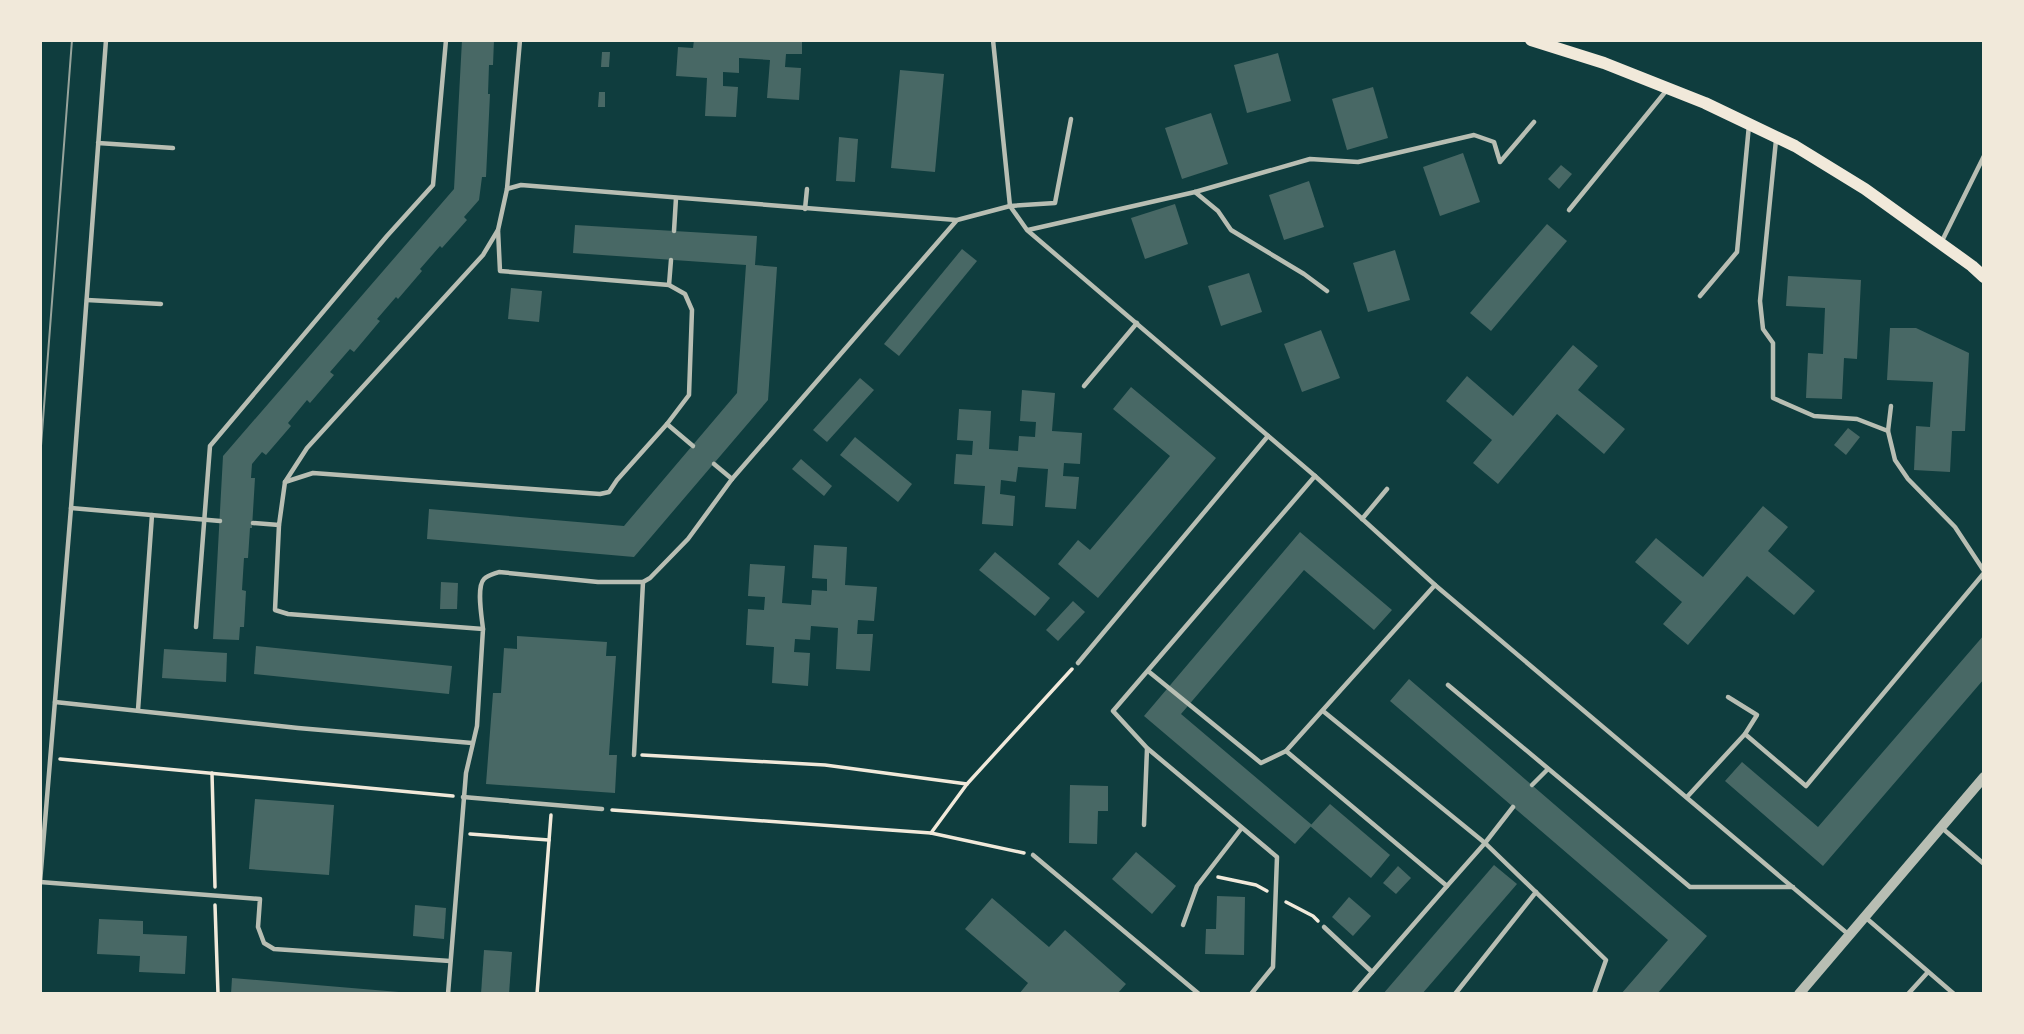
<svg xmlns="http://www.w3.org/2000/svg" width="2024" height="1034" font-family="'Work Sans',sans-serif">
<rect width="100%" height="100%" fill="#0f3d3e"/>
<g fill="#486865">
<path d="M462 40H494L493 65H489L488 94H490L486 177H482L479 200 464 217 467 220 442 248 440 246 420 269 422 271 398 299 396 297 377 319 380 321 354 352 350 349 330 372 334 375 310 403 307 400 288 423 291 426 266 455 262 452 252 464 251 478H255L252 528H250L248 558H244L242 590 246 591 244 627H240L239 640 213 639 223 456 454 189Z"/>
<path d="M694 40 740 42V40H802V54H786L785 67 801 68 799 100 767 98 770 60 739 58V73L723 72V86L738 87 736 117 705 116 707 78 676 76 678 47 693 48Z"/>
<path d="M602 52H610L609 67H601Z"/>
<path d="M1278 53 1291 101 1247 113 1234 65Z"/>
<path d="M900 70 944 74 935 172 891 168Z"/>
<path d="M1373 87 1388 138 1347 150 1332 99Z"/>
<path d="M599 92H605V107H598Z"/>
<path d="M1211 113 1228 164 1182 179 1165 128Z"/>
<path d="M839 137 858 139 855 182 836 181Z"/>
<path d="M1463 153 1480 202 1440 216 1423 167Z"/>
<path d="M1561 165 1572 174 1559 189 1548 179Z"/>
<path d="M1309 181 1324 227 1284 240 1269 195Z"/>
<path d="M1175 204 1188 244 1145 259 1131 218Z"/>
<path d="M1547 224 1567 241 1491 331 1470 313Z"/>
<path d="M575 225 757 236 755 265 777 267 768 400 634 557 427 539 429 509 624 526 737 393 746 265 573 253Z"/>
<path d="M962 249 977 261 899 356 884 344Z"/>
<path d="M1395 250 1410 300 1368 312 1353 263Z"/>
<path d="M1249 273 1262 312 1221 326 1208 286Z"/>
<path d="M1788 276 1861 280 1857 359 1844 358 1842 399 1806 398 1808 353 1823 354 1825 308 1786 306Z"/>
<path d="M511 288 542 291 539 322 508 319Z"/>
<path d="M1890 328H1916L1969 353 1965 431H1952L1950 472 1914 470 1916 426 1930 427 1933 382 1887 380Z"/>
<path d="M1321 330 1340 378 1302 392 1284 344Z"/>
<path d="M1573 345 1598 366 1578 390 1625 429 1604 454 1557 414 1498 484 1473 463 1492 440 1446 401 1467 376 1513 416Z"/>
<path d="M860 378 874 390 827 442 813 430Z"/>
<path d="M1131 387 1216 458 1098 598 1058 564 1078 540 1090 550 1170 456 1113 409Z"/>
<path d="M1022 390 1055 393 1052 431 1082 433 1080 464 1064 463 1063 476 1079 477 1076 509 1045 507 1048 469 1018 467 1016 482 1001 480 1000 494 1015 496 1013 526 982 524 985 486 954 484 956 454 972 455 973 441 957 440 959 409 991 411 989 449 1018 451 1019 436 1035 437 1036 422 1020 421Z"/>
<path d="M1848 428 1860 437 1846 455 1834 445Z"/>
<path d="M855 437 912 484 898 502 840 455Z"/>
<path d="M801 459 832 486 824 496 792 469Z"/>
<path d="M1763 506 1788 527 1768 551 1815 591 1794 615 1747 576 1688 645 1663 624 1682 602 1635 562 1656 538 1703 577Z"/>
<path d="M1300 532 1392 610 1374 630 1304 570 1181 714 1312 825 1295 844 1144 716Z"/>
<path d="M814 545 847 547 845 585 877 587 874 621 858 620 857 634H873L870 671 836 669 838 628 811 626 810 640 795 639 794 652 810 653 808 686 772 683 774 647 746 645 748 609 764 610 765 597 748 596 750 564 785 566 782 603 811 605 812 590 827 591V579L812 578Z"/>
<path d="M995 552 1050 598 1035 616 979 570Z"/>
<path d="M441 582 458 583 457 609H440Z"/>
<path d="M1073 601 1085 612 1058 641 1046 630Z"/>
<path d="M1984 635V679L1823 866 1725 781 1742 762 1818 827Z"/>
<path d="M517 636 607 642 606 656H616L609 755H617L615 793 486 784 493 693H501L504 648 517 649Z"/>
<path d="M256 646 452 666 449 694 254 674Z"/>
<path d="M164 649 227 653 226 682 162 678Z"/>
<path d="M1409 679 1707 936 1657 994H1621L1668 940 1390 701Z"/>
<path d="M1070 785 1108 786V811H1098L1097 844 1069 843Z"/>
<path d="M255 799 334 805 329 875 249 869Z"/>
<path d="M1330 804 1390 855 1371 878 1310 826Z"/>
<path d="M1136 852 1176 886 1152 914 1112 879Z"/>
<path d="M1494 865 1517 884 1422 994H1383Z"/>
<path d="M1398 866 1411 878 1396 894 1383 883Z"/>
<path d="M1217 896 1245 897 1244 955 1205 954 1206 929H1216Z"/>
<path d="M1349 897 1371 916 1353 936 1332 917Z"/>
<path d="M992 898 1049 947 1065 930 1126 984 1117 994H1019L1028 983 965 929Z"/>
<path d="M415 905 446 908 444 939 413 936Z"/>
<path d="M99 919 143 921V934L187 936 185 974 139 972 140 956 97 954Z"/>
<path d="M484 950 512 952 509 994H481Z"/>
<path d="M232 978 399 992V994H231Z"/>
</g>
<g fill="none" stroke-linecap="round" stroke-linejoin="round">
<g stroke="#f1e9da" stroke-width="3.5">
<path d="M642 755 825 765 967 784"/>
<path d="M60 759 453 796"/>
<path d="M212 773 215 887"/>
<path d="M612 810 931 833 1024 853"/>
<path d="M931 833 967 784 1072 669"/>
<path d="M470 834 549 840"/>
<path d="M1218 877 1256 885 1267 891"/>
<path d="M1286 902 1313 916 1318 921"/>
<path d="M215 905 218 994"/>
<path d="M537 994 551 815"/>
</g>
<g stroke="#b8beb3" stroke-width="4.5">
<path d="M993 40 1010 206 1027 230 1315 476 1435 585 1848 934"/>
<path d="M1776 140 1760 301 1763 329 1773 343V398L1814 416 1857 419 1888 431 1895 460 1908 479 1955 527 1984 571"/>
<path d="M98 143 173 148"/>
<path d="M507 189 521 185 956 220"/>
<path d="M1195 192 1218 211 1231 230 1304 274 1327 291"/>
<path d="M805 209 807 189"/>
<path d="M1569 210 1666 91"/>
<path d="M1028 230 1195 192 1310 159 1358 162 1474 135 1494 142 1500 162 1534 122"/>
<path d="M674 231 676 198"/>
<path d="M1941 243 1984 156"/>
<path d="M669 285 671 260"/>
<path d="M1700 296 1737 252 1749 125"/>
<path d="M87 300 161 304"/>
<path d="M1084 386 1137 323"/>
<path d="M667 424 693 446"/>
<path d="M1888 431 1891 406"/>
<path d="M714 464 732 479"/>
<path d="M285 482 313 473 600 494 609 492 617 480 667 424 689 395 692 310 685 294 669 285 500 271 498 230"/>
<path d="M71 508 220 521"/>
<path d="M1362 519 1387 489"/>
<path d="M253 523 279 525 285 482 307 448 483 255 498 230 507 189 520 40"/>
<path d="M279 525 275 610 288 614 483 629 477 726 466 773 448 994"/>
<path d="M1435 585 1286 751 1447 886 1485 843 1513 807"/>
<path d="M196 627 210 446 387 236 433 185 446 40"/>
<path d="M483 629C482 618 476 587 484 579 488 575 494 574 499 572L598 582H643L650 578 688 539 732 479 957 220 1010 206 1055 203 1071 119"/>
<path d="M1078 663 1268 436"/>
<path d="M1148 671 1261 763 1286 751"/>
<path d="M1448 685 1690 887H1793"/>
<path d="M1728 697 1757 715 1745 734"/>
<path d="M55 702 298 728 472 743"/>
<path d="M138 710 152 515"/>
<path d="M1323 711 1485 843 1606 960 1594 994"/>
<path d="M634 755 643 582"/>
<path d="M1532 785 1548 769"/>
<path d="M463 797 602 809"/>
<path d="M1687 797 1745 734 1806 786 1984 573"/>
<path d="M1144 825 1147 749"/>
<path d="M1942 828 1984 864"/>
<path d="M1033 855 1199 994"/>
<path d="M40 882 71 508 106 40"/>
<path d="M40 882 260 899 258 927 264 943 274 949 450 961"/>
<path d="M1865 917 1954 994"/>
<path d="M1183 925 1197 886 1241 829"/>
<path d="M1324 927 1372 972"/>
<path d="M1251 994 1273 967 1277 857 1147 748 1113 711 1315 476"/>
<path d="M1353 994 1447 886"/>
<path d="M1455 994 1536 892"/>
<path d="M1908 994 1928 972"/>
</g>
<path stroke="#b8beb3" stroke-width="10" d="M1799 994 1984 777"/>
<path stroke="#f1e9da" stroke-width="12" d="M1531 40 1604 63 1705 103 1795 146 1865 189 1972 266 1984 277"/>
<path stroke="#97a49c" stroke-width="2" d="M40 459 72 40"/>
</g>
<rect width="2024" height="1034" fill="none" stroke="#f1e9da" stroke-width="84"/>
</svg>
